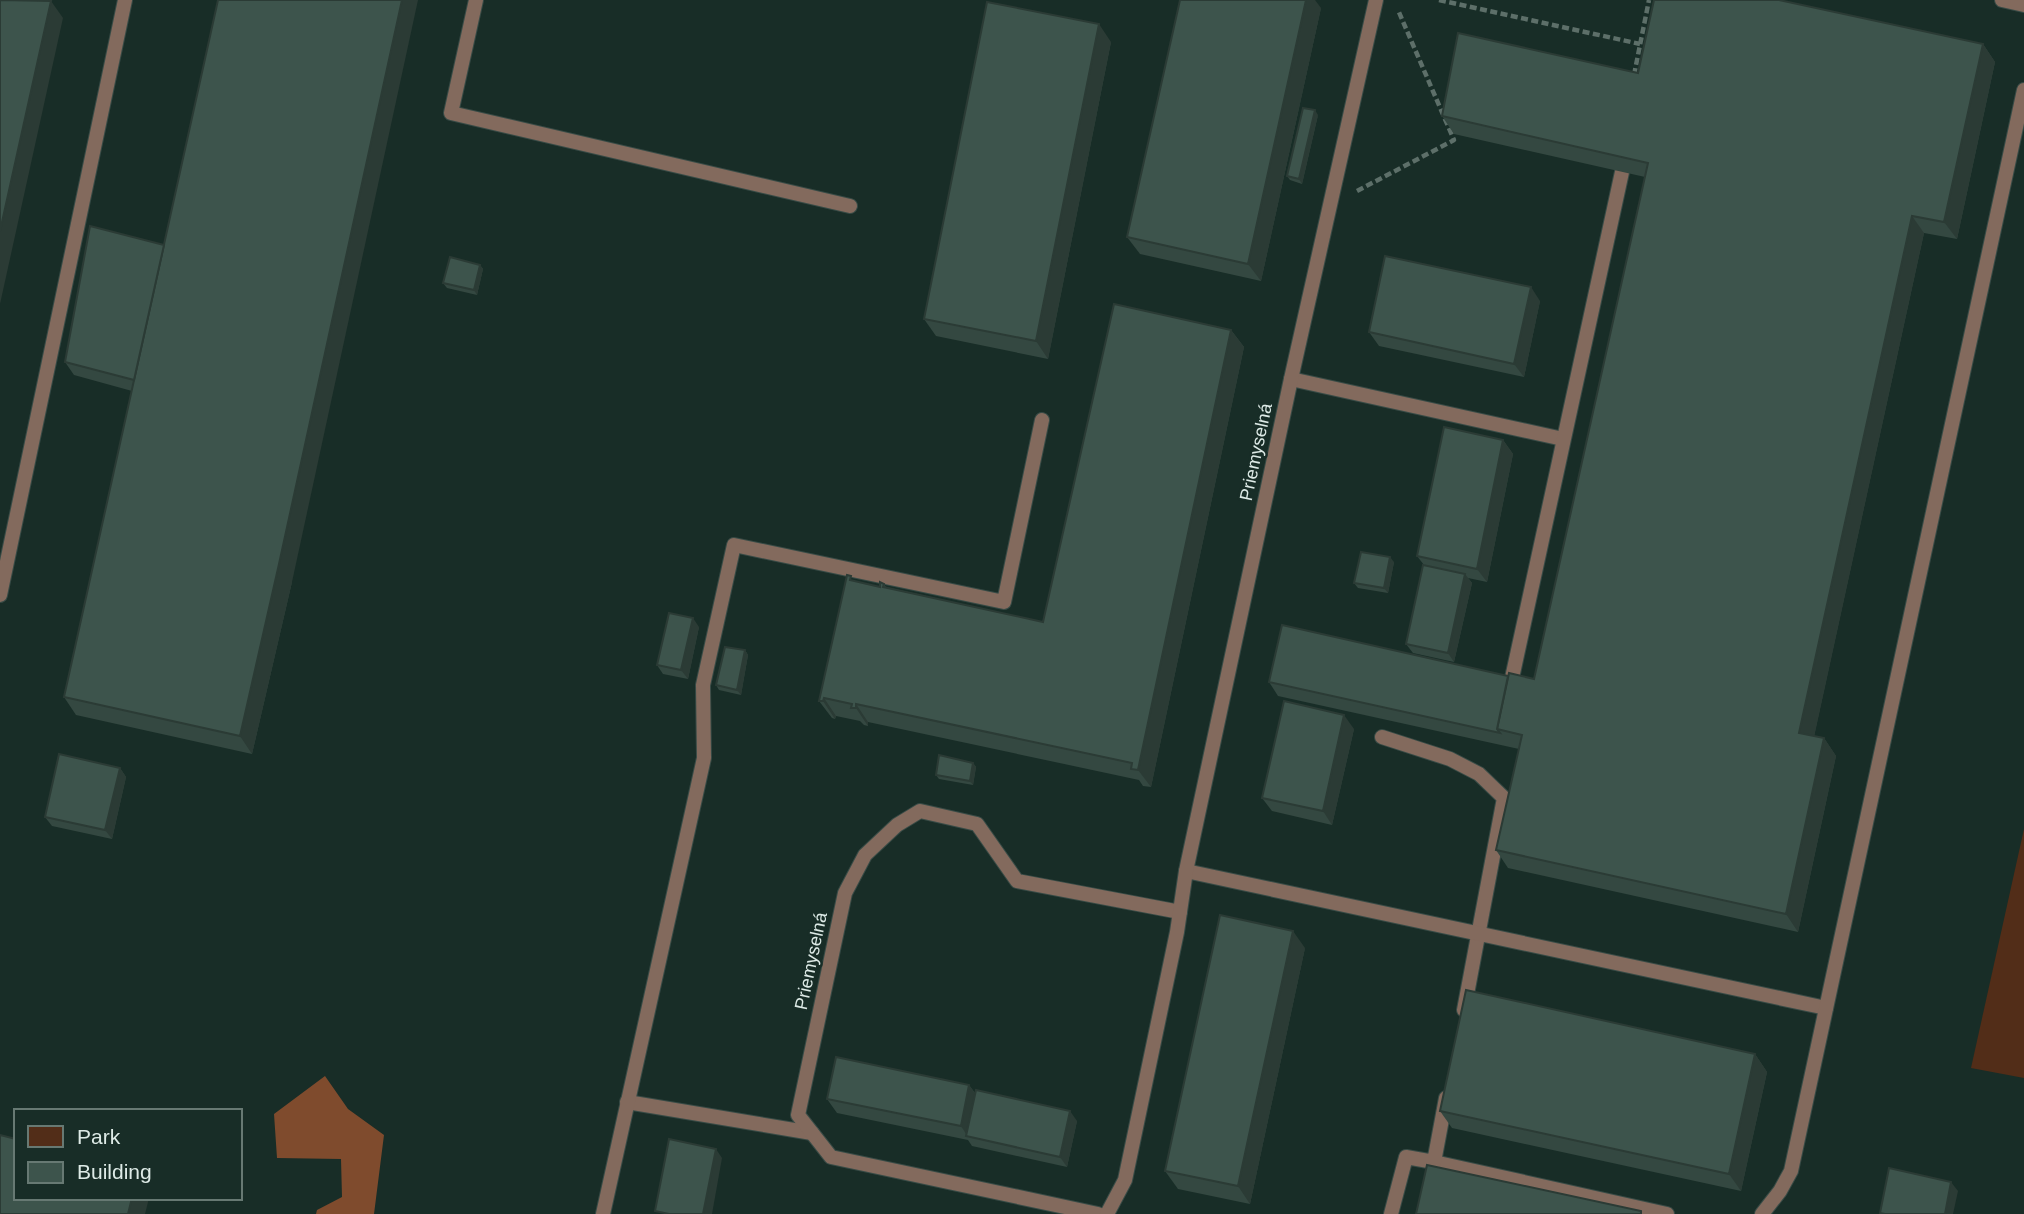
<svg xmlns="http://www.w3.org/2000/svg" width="2024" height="1214" font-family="Helvetica,sans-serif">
<rect width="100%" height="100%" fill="#182d27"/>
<path fill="#522d18" d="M2024 829V1078L1971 1068Z"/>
<path fill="#7f4b2d" d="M325 1076 348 1109 384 1135 374 1214H316L317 1210 342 1197 341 1159 277 1158 274 1114Z"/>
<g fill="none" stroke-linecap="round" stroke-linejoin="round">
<defs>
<g id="service">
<path d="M476 0 451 113 850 206"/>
<path d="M2002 0 2024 5"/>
<path d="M1291 379 1563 439"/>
<path d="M0 595 125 0"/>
<path d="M1512 678 1622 172"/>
<path d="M1382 737 1450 759 1479 774 1504 798 1464 1010"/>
<path d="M1186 871 1826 1008"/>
<path d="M627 1102 812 1133"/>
<path d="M1434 1162 1667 1214"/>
<path d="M603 1214 704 758 703 685 734 545 1004 602 1042 420"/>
<path d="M1098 1214 831 1157 798 1115 845 893 865 855 897 825 920 811 977 824 1017 881 1180 912"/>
<path d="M1107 1214 1125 1180 1177 932 1186 871 1291 379 1376 0"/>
<path d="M1391 1214 1406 1157 1434 1162 1446 1098"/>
<path d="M1762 1214 1780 1191 1791 1171 2024 90"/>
</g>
</defs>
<use href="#service" stroke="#384b46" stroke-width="16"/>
<g stroke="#5d6f69" stroke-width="4.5" stroke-dasharray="7 3.5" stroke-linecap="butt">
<path d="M1439 0 1640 44"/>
<path d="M1634 75 1649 0"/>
<path d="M1357 191 1454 140 1398 10"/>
</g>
<use href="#service" stroke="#836a5d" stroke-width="14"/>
</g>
<g fill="#344841">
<path d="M1321 8 1261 281 1140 254 1127 237Z"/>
<path d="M1111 42 1048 359 936 336 924 319Z"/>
<path d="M1983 44 1995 62 1957 239 1924 233 1814 736 1824 738 1836 756 1798 932 1508 868 1496 850 1519 749 1278 696 1269 682 1508 676 1534 679 1645 177 1454 134 1442 116 1638 73Z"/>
<path d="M1318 115 1302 184 1290 180 1287 176Z"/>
<path d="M90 226 292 582 252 754 76 715 64 697 132 391 74 375 65 362Z"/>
<path d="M480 265 483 269 477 295 447 288 443 283Z"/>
<path d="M1540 301 1524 377 1379 346 1369 332Z"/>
<path d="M1231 330 1244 347 1151 787 1143 786 1139 780 868 722V726L864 725 860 721 836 716 835 719 832 718 819 701 854 581 880 587 884 584 886 587 1043 622Z"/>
<path d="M1503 440 1513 454 1487 582 1468 578 1472 583 1454 662 1413 653 1406 644 1424 565 1417 556Z"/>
<path d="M1394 562 1388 593 1358 588 1354 583Z"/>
<path d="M699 627 688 679 663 674 657 665Z"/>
<path d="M745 650 748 655 741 695 719 690 716 685Z"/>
<path d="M1354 729 1332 825 1272 811 1262 798Z"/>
<path d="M973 763 976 767 973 785 939 779 936 775Z"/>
<path d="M120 768 126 777 112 839 52 826 45 817Z"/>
<path d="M1305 948 1250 1204 1178 1189 1165 1171Z"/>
<path d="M1755 1054 1767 1072 1741 1191 1452 1128 1440 1111Z"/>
<path d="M969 1085 975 1093 1077 1121 1067 1167 972 1146 968 1140 837 1113 827 1099Z"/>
</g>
<g fill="#2b3b35">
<path d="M402 0H418L292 582 252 754 240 736Z"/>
<path d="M1306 0H1315L1321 8 1261 281 1248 264Z"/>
<path d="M51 1 63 18 0 304V231Z"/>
<path d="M1099 24 1111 42 1048 359 1036 341Z"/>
<path d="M1983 44 1995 62 1957 239 1944 222Z"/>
<path d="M1315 110 1318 115 1302 184 1299 179Z"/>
<path d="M1912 216 1924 233 1811 751 1799 733Z"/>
<path d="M480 265 483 269 477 295 474 290Z"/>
<path d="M1531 287 1540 301 1524 377 1514 364Z"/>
<path d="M1231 330 1244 347 1151 787 1138 770Z"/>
<path d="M1503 440 1513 454 1487 582 1477 569Z"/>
<path d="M1390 557 1394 562 1388 593 1384 588Z"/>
<path d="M1465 574 1472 583 1454 662 1448 653Z"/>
<path d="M693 618 699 627 688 679 681 670Z"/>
<path d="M745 650 748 655 741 695 737 690Z"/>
<path d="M824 698 836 716 835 719 823 701Z"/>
<path d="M856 704 868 722V726L856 708Z"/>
<path d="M1344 715 1354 729 1332 825 1323 811Z"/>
<path d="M1824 738 1836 756 1798 932 1786 914Z"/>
<path d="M973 763 976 767 973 785 970 781Z"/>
<path d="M120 768 126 777 112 839 105 830Z"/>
<path d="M1293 931 1305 948 1250 1204 1238 1186Z"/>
<path d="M1755 1054 1767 1072 1741 1191 1729 1174Z"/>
<path d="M969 1085 979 1099 968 1137 961 1126Z"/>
<path d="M1070 1111 1077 1121 1067 1167 1060 1157Z"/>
<path d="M716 1149 722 1158 712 1214H703Z"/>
<path d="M1951 1182 1958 1191 1953 1214H1945Z"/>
<path d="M132 1198H149L145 1214H128Z"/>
</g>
<g fill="#3d544c" stroke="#2b3b35" stroke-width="2">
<path d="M0 0 51 1 0 231Z"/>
<path d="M218 0H402L279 564 240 736 64 697Z"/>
<path d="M1180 0H1306L1248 264 1127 237Z"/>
<path d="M1654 0H1779L1983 44 1944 222 1912 216 1799 733 1824 738 1786 914 1496 850 1522 735 1497 729 1509 673 1534 679 1648 163 1442 116 1458 33 1638 73Z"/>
<path d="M987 2 1099 24 1036 341 924 319Z"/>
<path d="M1303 108 1315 110 1299 179 1287 176Z"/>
<path d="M90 226 164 245 134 380 65 362Z"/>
<path d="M1385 256 1531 287 1514 364 1369 332Z"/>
<path d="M450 257 480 265 474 290 443 283Z"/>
<path d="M1114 304 1231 330 1138 770 1131 769 1132 763 856 704V708H851L852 704 824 698 823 701H819L847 575 851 576 850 580 880 587V582L884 584 883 587 1043 622Z"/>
<path d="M1444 427 1503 440 1477 569 1417 556Z"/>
<path d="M1361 552 1390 557 1384 588 1354 583Z"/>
<path d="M1423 565 1465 574 1448 653 1406 644Z"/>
<path d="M669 613 693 618 681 670 657 665Z"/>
<path d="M1282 625 1508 676 1497 729 1500 733 1269 682Z"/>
<path d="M725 647 745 650 737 690 716 685Z"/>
<path d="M1284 701 1344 715 1323 811 1262 798Z"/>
<path d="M59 754 120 768 105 830 45 817Z"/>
<path d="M939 755 973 763 970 781 936 775Z"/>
<path d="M1220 915 1293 931 1238 1186 1165 1171Z"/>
<path d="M1466 990 1755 1054 1729 1174 1440 1111Z"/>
<path d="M836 1057 969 1085 961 1126 827 1099Z"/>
<path d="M976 1090 1070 1111 1060 1157 966 1136Z"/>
<path d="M0 1135 16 1139V1198H132L128 1214H0Z"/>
<path d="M669 1139 716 1149 703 1214H669L655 1211Z"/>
<path d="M1427 1165 1641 1211V1214H1416Z"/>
<path d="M1889 1168 1951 1182 1945 1214H1885L1880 1213Z"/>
</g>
<g text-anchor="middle" stroke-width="5" stroke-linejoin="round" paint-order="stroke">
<g font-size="18" fill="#ddeae6" stroke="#182d27">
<text transform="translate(1256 452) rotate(-78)" y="6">Priemyselná</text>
<text transform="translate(811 961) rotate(-78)" y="6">Priemyselná</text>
</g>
</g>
<rect x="14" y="1109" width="228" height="91" fill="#182d27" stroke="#677973" stroke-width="2"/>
<rect x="28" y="1126" width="35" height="21" fill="#522d18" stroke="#677973" stroke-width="2"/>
<text x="77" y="1144" font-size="21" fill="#ddeae6">Park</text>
<rect x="28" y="1162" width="35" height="21" fill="#3d544c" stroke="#677973" stroke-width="2"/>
<text x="77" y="1179" font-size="21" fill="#ddeae6">Building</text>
</svg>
